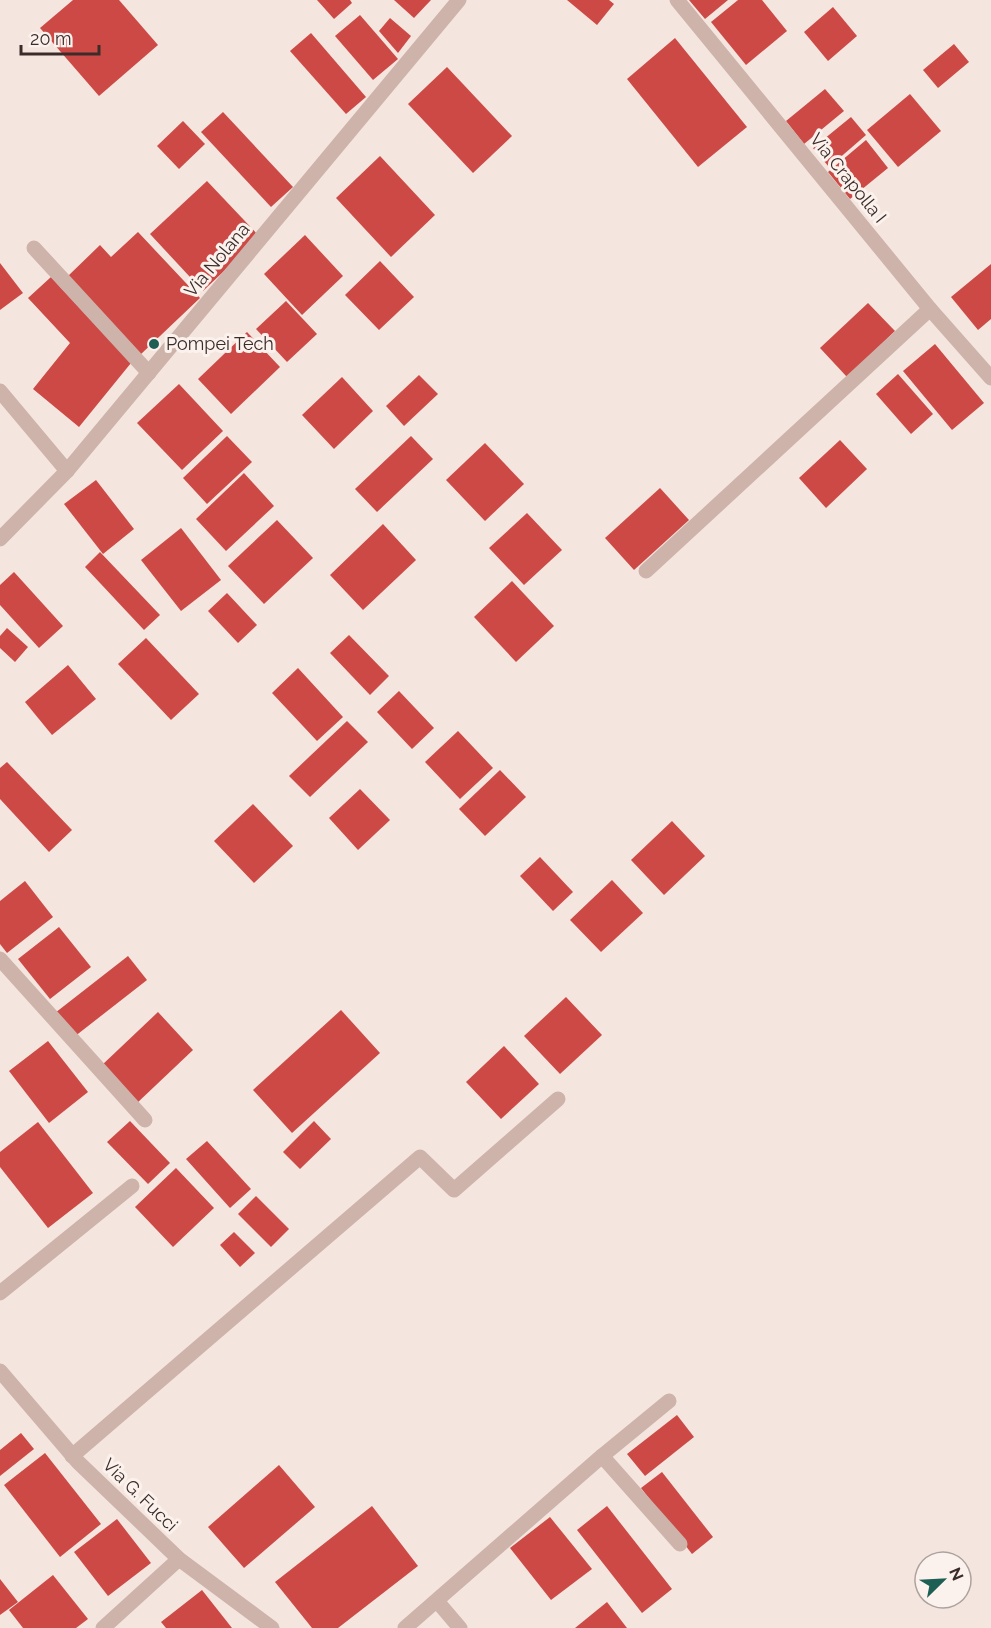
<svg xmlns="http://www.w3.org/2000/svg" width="991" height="1628" font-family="Raleway,sans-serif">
<rect width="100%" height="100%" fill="#f4e6df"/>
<g fill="#cc4946">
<path d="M73 0H119L158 45 99 96 40 28Z"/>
<path d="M317 0H350L352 3 334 19Z"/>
<path d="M394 0H431L414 18Z"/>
<path d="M567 0H609L614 4 597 25Z"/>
<path d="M689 0H728L705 19Z"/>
<path d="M738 0H762L787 31 746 65 711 22Z"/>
<path d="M833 7 857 36 828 61 804 32Z"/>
<path d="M360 15 398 59 373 80 335 36Z"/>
<path d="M390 18 411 36 398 53 379 31Z"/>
<path d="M311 33 366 97 346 114 290 51Z"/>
<path d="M675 38 747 127 698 167 627 79Z"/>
<path d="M954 44 969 62 938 88 923 70Z"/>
<path d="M447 67 512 136 473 173 408 104Z"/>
<path d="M825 89 844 111 804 144 786 121Z"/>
<path d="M910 94 941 131 898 167 867 130Z"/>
<path d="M223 112 293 187 271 207 201 132Z"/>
<path d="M851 117 866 135 829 167 813 148Z"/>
<path d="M183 121 205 144 179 169 157 146Z"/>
<path d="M866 140 888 168 850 199 828 172Z"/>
<path d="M380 156 435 215 391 257 336 198Z"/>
<path d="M207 181 260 237 203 291 150 234Z"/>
<path d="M138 232 200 298 140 355 67 277 100 245 111 257Z"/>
<path d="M305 235 343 276 302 315 264 274Z"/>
<path d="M380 261 414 297 379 330 345 295Z"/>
<path d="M0 263 23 293 0 310Z"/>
<path d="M991 264V319L978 330 951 297Z"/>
<path d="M51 277 131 363 79 427 33 389 70 343 28 298Z"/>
<path d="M286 301 317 334 287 362 256 329Z"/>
<path d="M868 303 895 331 847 377 820 348Z"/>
<path d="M247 332 280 367 231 414 198 379Z"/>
<path d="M935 344 984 403 952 430 903 371Z"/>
<path d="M898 374 933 414 911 434 876 394Z"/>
<path d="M419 375 438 394 404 426 386 406Z"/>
<path d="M342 377 373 411 334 449 302 415Z"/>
<path d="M179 384 223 431 182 470 137 423Z"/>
<path d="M227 436 252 462 207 504 183 478Z"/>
<path d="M411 436 433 459 377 512 355 489Z"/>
<path d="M840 440 867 469 826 508 799 478Z"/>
<path d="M485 443 524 484 485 521 446 480Z"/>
<path d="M244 473 274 506 226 551 196 519Z"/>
<path d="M96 480 134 529 103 554 64 504Z"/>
<path d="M660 488 689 520 634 570 605 538Z"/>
<path d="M527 513 562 550 524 585 489 548Z"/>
<path d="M277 520 313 558 264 604 228 566Z"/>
<path d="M383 524 416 560 363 610 330 575Z"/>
<path d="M181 528 221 580 181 611 141 560Z"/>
<path d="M100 552 160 615 144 630 85 567Z"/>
<path d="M14 572 63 626 39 648 0 605V585Z"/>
<path d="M512 581 554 626 516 662 474 617Z"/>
<path d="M227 593 257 625 238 643 208 611Z"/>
<path d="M7 628 28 647 15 662 0 648V636Z"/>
<path d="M349 635 389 676 370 695 330 653Z"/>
<path d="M146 638 199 694 171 720 118 664Z"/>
<path d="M68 665 96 699 52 735 25 702Z"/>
<path d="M298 668 343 717 317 741 272 693Z"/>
<path d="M399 691 434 728 412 749 377 712Z"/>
<path d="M347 721 368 742 310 797 289 776Z"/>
<path d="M458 731 493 768 460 799 425 762Z"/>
<path d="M7 762 72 830 49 852 0 799V768Z"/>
<path d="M500 770 526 797 485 836 459 809Z"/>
<path d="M360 789 390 820 358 850 329 818Z"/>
<path d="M253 804 293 846 254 883 214 841Z"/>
<path d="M672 821 705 856 664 895 631 860Z"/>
<path d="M540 857 573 892 553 911 520 876Z"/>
<path d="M612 880 643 913 601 952 570 920Z"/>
<path d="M25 881 53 917 7 953 0 944V901Z"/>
<path d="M59 927 91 967 50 999 18 959Z"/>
<path d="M128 956 147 980 74 1037 55 1013Z"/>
<path d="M566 997 602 1035 560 1074 524 1036Z"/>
<path d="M341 1010 380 1053 292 1133 253 1090Z"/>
<path d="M158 1012 193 1050 136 1104 101 1066Z"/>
<path d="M48 1041 88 1092 49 1123 9 1071Z"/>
<path d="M504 1046 539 1084 501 1119 466 1082Z"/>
<path d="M130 1121 170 1163 148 1184 107 1142Z"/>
<path d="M314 1121 331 1139 300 1169 283 1152Z"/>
<path d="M38 1122 93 1193 48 1228 0 1167V1152Z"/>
<path d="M207 1141 251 1189 230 1208 186 1159Z"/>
<path d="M176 1168 214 1208 173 1247 135 1207Z"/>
<path d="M256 1196 289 1229 271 1247 238 1214Z"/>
<path d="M234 1232 255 1253 240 1267 220 1245Z"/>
<path d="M677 1415 694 1437 645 1476 627 1454Z"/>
<path d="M21 1433 34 1449 0 1476V1450Z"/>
<path d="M45 1453 101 1524 60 1557 4 1485Z"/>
<path d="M279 1465 315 1507 244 1568 208 1527Z"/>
<path d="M662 1472 713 1537 692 1554 641 1488Z"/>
<path d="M372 1506 418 1566 338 1628H312L275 1582Z"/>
<path d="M607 1506 672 1589 642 1613 577 1530Z"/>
<path d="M550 1517 592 1569 551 1600 510 1548Z"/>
<path d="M117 1519 151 1563 108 1596 74 1552Z"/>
<path d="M53 1575 88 1619 76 1628H23L9 1610Z"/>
<path d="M0 1579 18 1602 0 1615Z"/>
<path d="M202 1590 232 1628H166L161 1622Z"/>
<path d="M607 1602 627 1628H575Z"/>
</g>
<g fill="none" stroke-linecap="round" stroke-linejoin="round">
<g stroke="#ceb3aa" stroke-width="15">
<path d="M677 0 930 309 991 378"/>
<path d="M34 248 149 373"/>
<path d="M0 391 67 471"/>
<path d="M0 539 67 471 459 0"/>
<path d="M646 571 930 309"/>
<path d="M0 959 145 1120"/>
<path d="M0 1293 132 1186"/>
<path d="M0 1371 78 1462 179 1559 272 1628"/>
<path d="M72 1456 420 1157 454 1190 558 1099"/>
<path d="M602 1456 680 1544"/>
<path d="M437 1601 460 1628"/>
<path d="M103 1628 179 1559"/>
<path d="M405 1628 602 1456 669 1401"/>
</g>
</g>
<circle fill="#1d5f55" stroke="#fbf1ed" stroke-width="2" cx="154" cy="344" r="6"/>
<g text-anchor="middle" stroke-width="6" stroke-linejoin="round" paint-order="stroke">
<g font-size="18" fill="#3b2c2a" stroke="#fbf1ed">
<text transform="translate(848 178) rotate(51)" y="6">Via Crapolla I</text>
<text transform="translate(217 260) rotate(-50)" y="6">Via Nolana</text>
<text transform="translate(140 1495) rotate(44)" y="6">Via G. Fucci</text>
</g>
<g font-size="18" fill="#3b2c2a" stroke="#fbf1ed" text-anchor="start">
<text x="166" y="350">Pompei Tech</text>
</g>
</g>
<g transform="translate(943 1580) rotate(66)"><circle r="28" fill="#fbf1ed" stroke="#aea29f" stroke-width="1.5"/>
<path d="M0-4.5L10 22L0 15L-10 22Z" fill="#1d5f55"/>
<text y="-9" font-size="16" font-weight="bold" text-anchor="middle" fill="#3b2c2a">N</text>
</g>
<path d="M21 45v9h78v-9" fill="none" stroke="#3b2c2a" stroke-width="3"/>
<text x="30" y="45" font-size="18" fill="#3b2c2a" stroke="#fbf1ed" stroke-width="4.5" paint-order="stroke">20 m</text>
</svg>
